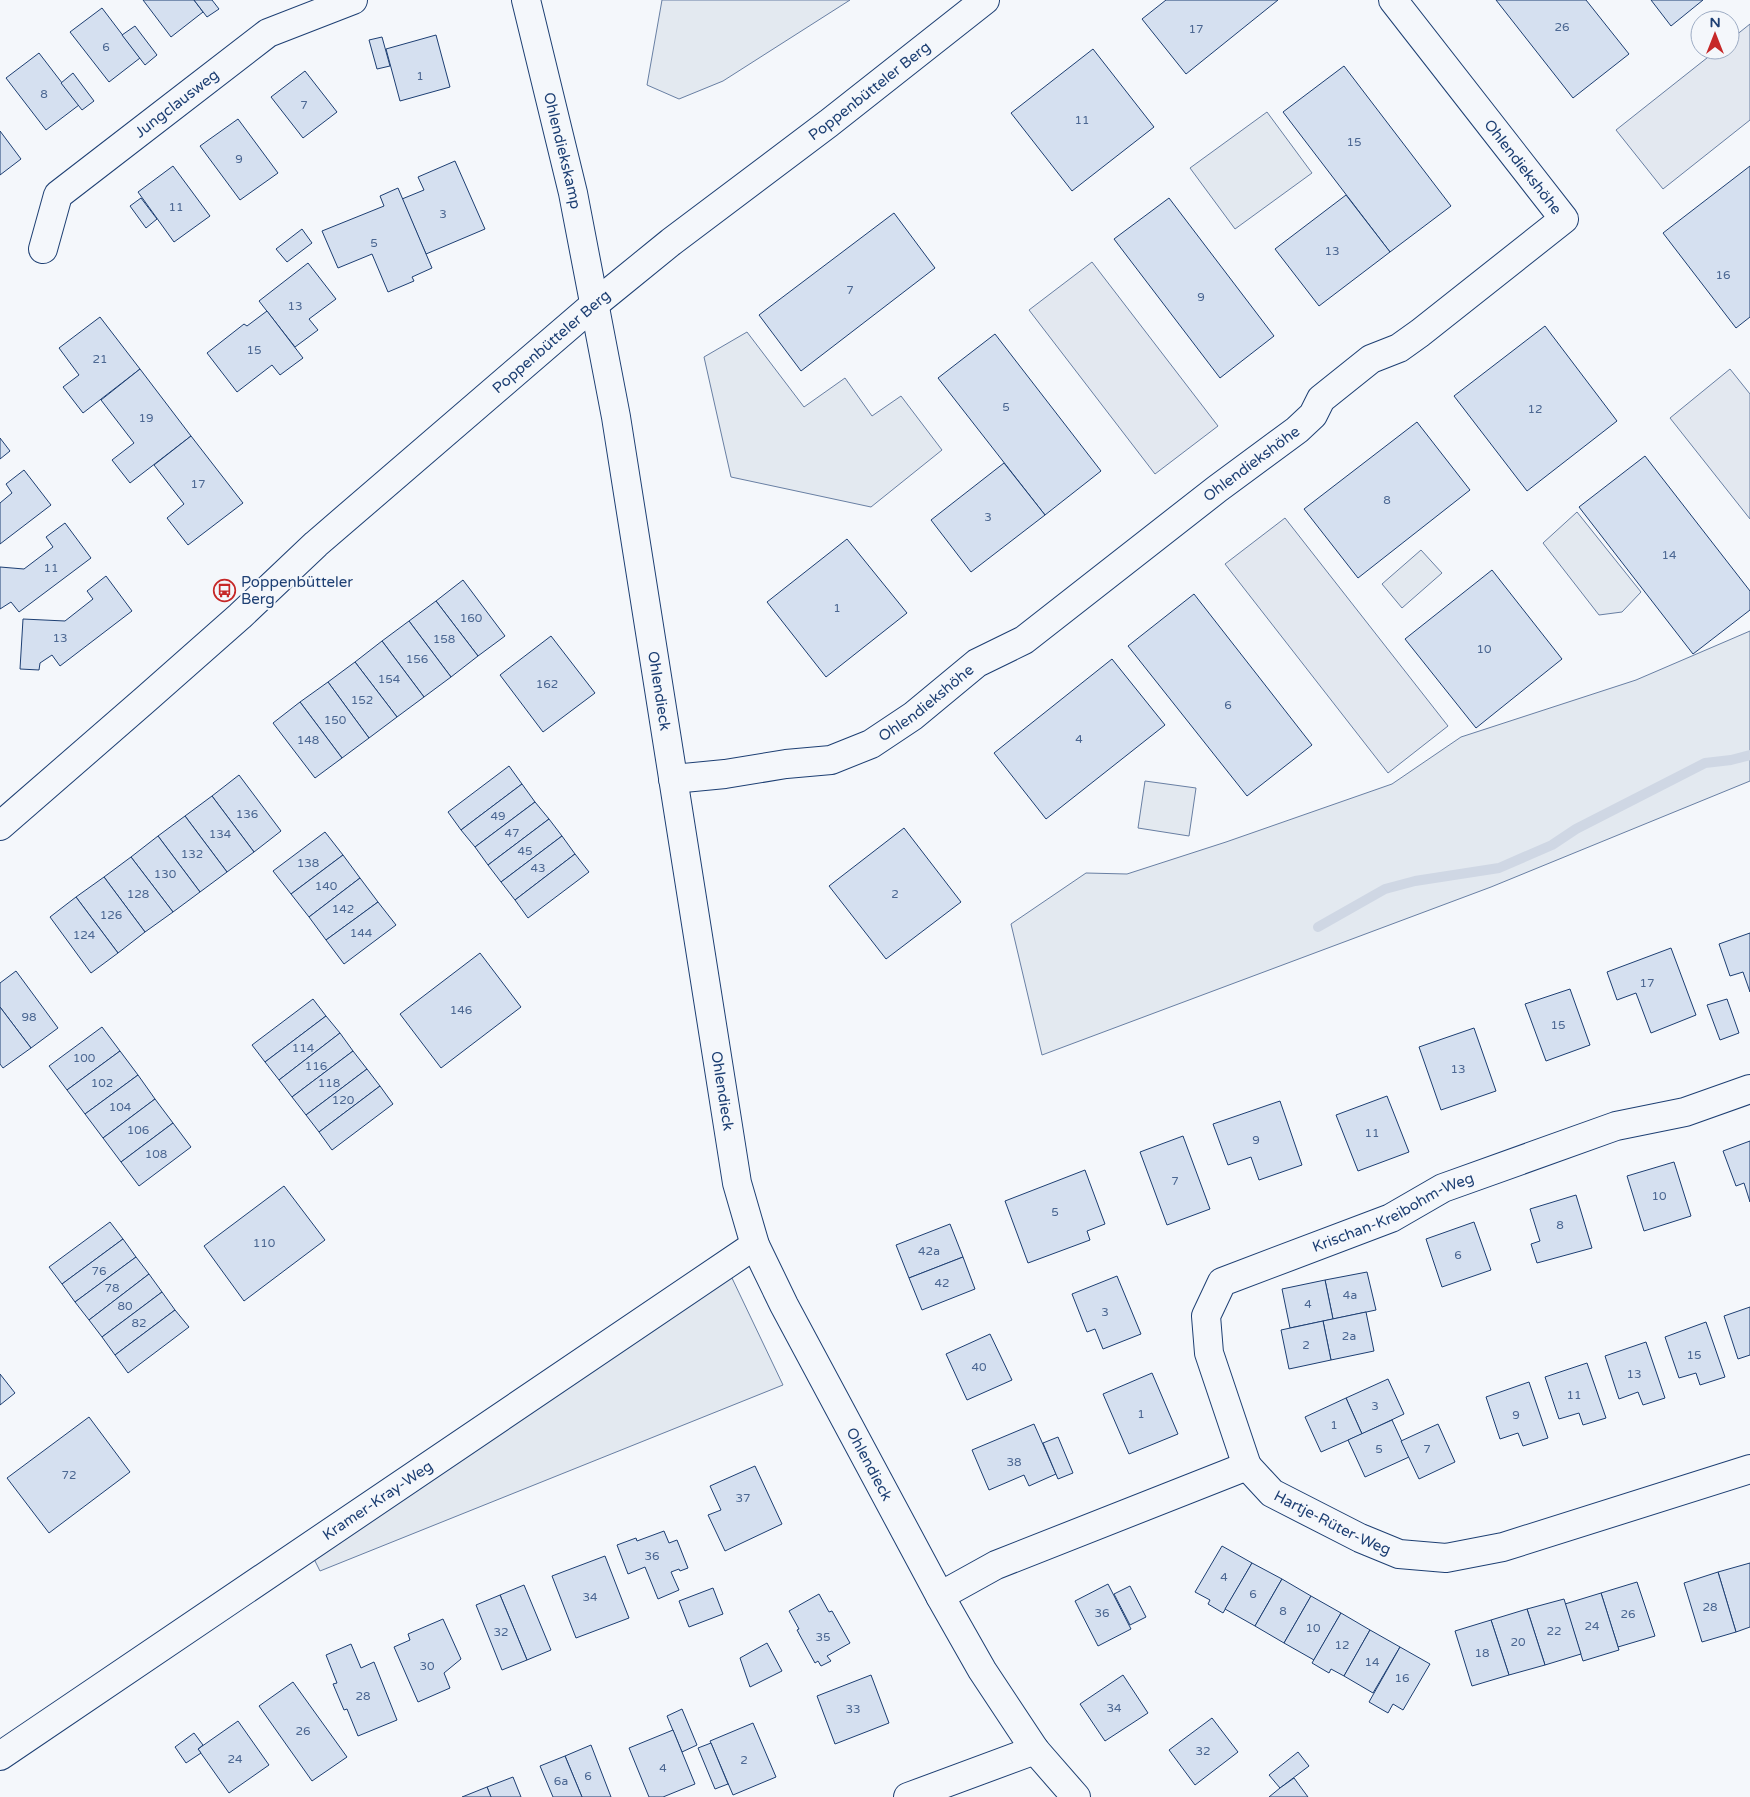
<svg xmlns="http://www.w3.org/2000/svg" width="1750" height="1797" font-family="'Varela Round',sans-serif">
<rect width="100%" height="100%" fill="#f4f7fb"/>
<g fill="#e3e9f0" stroke="#687fa3">
<path d="M662 0H850L723 81 679 99 647 85Z"/>
<path d="M1267 112 1312 173 1235 229 1190 168Z"/>
<path d="M747 332 804 407 845 378 872 416 901 396 942 450 871 507 731 477 704 357Z"/>
<path d="M1577 512 1641 592 1622 612 1599 615 1543 543Z"/>
<path d="M1421 550 1442 573 1402 608 1382 584Z"/>
<path d="M1750 631V781L1491 887 1042 1055 1011 924 1086 873 1127 874 1226 842 1392 784 1461 737 1636 680Z"/>
<path d="M1145 781 1196 788 1189 836 1138 828Z"/>
<path d="M731 1276 783 1385 320 1571 313 1557Z"/>
</g>
<g fill="#e3e8f0" stroke="#687fa3">
<path d="M1750 24V120L1663 189 1616 130 1717 50H1730V40Z"/>
<path d="M1092 262 1218 426 1155 474 1029 310Z"/>
<path d="M1730 369 1750 394V519L1670 418Z"/>
<path d="M1285 518 1448 726 1388 773 1225 564Z"/>
</g>
<g fill="none" stroke-linecap="round" stroke-linejoin="round">
<path stroke="#cfd7e4" stroke-width="10" d="M1318 927 1385 889 1415 881 1499 868 1552 845 1576 829 1705 763 1731 760 1750 755"/>
</g>
<g fill="#d5e0f0" stroke="#1d3f73">
<path d="M143 0H194L203 12 171 37Z"/>
<path d="M194 0H212L219 9 207 17Z"/>
<path d="M1166 0H1278L1186 74 1142 19Z"/>
<path d="M1496 0H1586L1629 54 1573 98Z"/>
<path d="M1651 0H1703L1671 26Z"/>
<path d="M102 8 140 58 109 82 70 32Z"/>
<path d="M135 26 157 55 145 65 122 35Z"/>
<path d="M436 35 450 87 400 101 386 49Z"/>
<path d="M382 37 390 66 377 69 369 40Z"/>
<path d="M1093 49 1154 127 1072 191 1011 113Z"/>
<path d="M39 53 79 105 46 130 6 78Z"/>
<path d="M1344 66 1451 206 1390 252 1283 112Z"/>
<path d="M305 71 337 112 303 138 271 97Z"/>
<path d="M73 73 94 101 82 110 61 83Z"/>
<path d="M238 119 278 173 240 200 200 146Z"/>
<path d="M0 131 21 159 0 175Z"/>
<path d="M455 161 485 229 426 254 402 199 424 190 418 177Z"/>
<path d="M173 166 210 216 174 242 138 192Z"/>
<path d="M1750 166V317L1736 328 1663 233Z"/>
<path d="M398 188 432 268 412 277 414 281 388 292 372 254 338 268 322 231 384 206 380 196Z"/>
<path d="M1346 195 1390 252 1319 306 1275 249Z"/>
<path d="M141 198 157 219 146 228 130 206Z"/>
<path d="M1169 198 1274 336 1220 378 1114 239Z"/>
<path d="M894 213 935 268 801 371 759 315Z"/>
<path d="M302 229 312 243 287 262 276 249Z"/>
<path d="M308 263 336 299 309 319 318 330 295 347 259 301Z"/>
<path d="M267 311 303 358 280 375 272 365 237 392 207 353 244 324 247 326Z"/>
<path d="M100 317 140 369 83 413 63 387 79 375 59 348Z"/>
<path d="M1545 326 1617 421 1527 491 1454 396Z"/>
<path d="M995 334 1101 471 1045 515 938 378Z"/>
<path d="M140 369 191 436 130 483 112 460 134 443 101 400Z"/>
<path d="M1417 422 1470 490 1358 578 1304 509Z"/>
<path d="M191 436 243 503 188 545 167 518 184 504 154 465Z"/>
<path d="M0 438 10 451 0 459Z"/>
<path d="M1645 456 1750 591V610L1693 654 1579 507Z"/>
<path d="M1004 463 1045 515 971 572 931 520Z"/>
<path d="M24 470 51 505 0 544V503L12 493 6 484Z"/>
<path d="M65 523 91 558 19 612 11 602 0 609V567L24 569 53 547 46 537Z"/>
<path d="M847 539 907 613 826 677 767 602Z"/>
<path d="M1492 570 1562 659 1476 728 1405 639Z"/>
<path d="M106 576 132 611 60 666 52 655 40 663 39 670 20 669 23 619 65 621 93 599 87 591Z"/>
<path d="M463 580 505 636 478 656 436 601Z"/>
<path d="M1194 594 1312 745 1247 796 1128 646Z"/>
<path d="M436 601 478 656 451 677 409 621Z"/>
<path d="M409 621 451 677 424 697 382 641Z"/>
<path d="M551 636 595 693 543 732 500 675Z"/>
<path d="M382 641 424 697 397 717 355 662Z"/>
<path d="M1112 659 1165 725 1046 819 994 753Z"/>
<path d="M355 662 397 717 369 738 328 682Z"/>
<path d="M328 682 369 738 342 758 300 702Z"/>
<path d="M300 702 342 758 315 778 273 723Z"/>
<path d="M509 766 522 784 461 830 448 812Z"/>
<path d="M239 775 281 831 254 852 212 796Z"/>
<path d="M522 784 535 802 475 847 461 830Z"/>
<path d="M212 796 254 852 227 872 185 816Z"/>
<path d="M535 802 549 819 488 865 475 847Z"/>
<path d="M185 816 227 872 200 892 158 836Z"/>
<path d="M549 819 562 836 501 882 488 865Z"/>
<path d="M904 828 961 902 886 959 829 886Z"/>
<path d="M325 832 343 855 291 894 273 871Z"/>
<path d="M158 836 200 892 173 912 131 857Z"/>
<path d="M562 836 575 854 515 900 501 882Z"/>
<path d="M575 854 589 872 528 918 515 900Z"/>
<path d="M343 855 360 878 309 917 291 894Z"/>
<path d="M131 857 173 912 145 932 104 877Z"/>
<path d="M104 877 145 932 118 953 76 897Z"/>
<path d="M360 878 378 902 326 940 309 917Z"/>
<path d="M76 897 118 953 91 973 50 917Z"/>
<path d="M378 902 396 925 344 964 326 940Z"/>
<path d="M1750 933V992L1743 972 1730 976 1719 944Z"/>
<path d="M1671 948 1696 1015 1651 1033 1636 993 1617 1000 1607 972Z"/>
<path d="M480 953 521 1007 441 1068 400 1014Z"/>
<path d="M16 971 58 1028 31 1048 0 1007V983Z"/>
<path d="M1570 989 1590 1045 1546 1061 1525 1004Z"/>
<path d="M313 999 326 1016 265 1062 252 1045Z"/>
<path d="M1727 999 1739 1033 1720 1040 1707 1005Z"/>
<path d="M0 1007 31 1048 3 1068 0 1064Z"/>
<path d="M326 1016 340 1033 279 1080 265 1062Z"/>
<path d="M102 1027 120 1051 67 1090 49 1066Z"/>
<path d="M1474 1028 1496 1091 1441 1110 1419 1047Z"/>
<path d="M340 1033 353 1051 292 1097 279 1080Z"/>
<path d="M120 1051 138 1075 85 1114 67 1090Z"/>
<path d="M353 1051 367 1069 306 1115 292 1097Z"/>
<path d="M367 1069 380 1086 319 1132 306 1115Z"/>
<path d="M138 1075 155 1099 103 1138 85 1114Z"/>
<path d="M380 1086 393 1104 332 1150 319 1132Z"/>
<path d="M1387 1096 1409 1152 1358 1171 1336 1115Z"/>
<path d="M155 1099 173 1123 121 1162 103 1138Z"/>
<path d="M1280 1101 1302 1165 1259 1180 1251 1157 1228 1165 1213 1124Z"/>
<path d="M173 1123 191 1147 139 1186 121 1162Z"/>
<path d="M1183 1136 1210 1209 1167 1225 1140 1152Z"/>
<path d="M1750 1141V1202L1744 1183 1736 1186 1723 1151Z"/>
<path d="M1674 1162 1691 1216 1644 1231 1627 1176Z"/>
<path d="M1085 1170 1105 1224 1087 1231 1090 1240 1028 1263 1005 1201Z"/>
<path d="M284 1186 325 1240 244 1301 204 1246Z"/>
<path d="M1576 1195 1592 1248 1537 1263 1531 1244 1540 1241 1530 1209Z"/>
<path d="M110 1222 123 1239 62 1284 49 1267Z"/>
<path d="M1474 1222 1491 1270 1442 1287 1426 1239Z"/>
<path d="M950 1224 963 1257 909 1278 896 1245Z"/>
<path d="M123 1239 136 1257 75 1302 62 1284Z"/>
<path d="M136 1257 149 1274 89 1320 75 1302Z"/>
<path d="M963 1257 975 1289 922 1310 909 1278Z"/>
<path d="M1367 1272 1376 1310 1333 1319 1325 1280Z"/>
<path d="M149 1274 162 1292 102 1337 89 1320Z"/>
<path d="M1117 1276 1141 1334 1103 1349 1095 1329 1087 1332 1072 1294Z"/>
<path d="M1325 1280 1333 1319 1290 1328 1282 1289Z"/>
<path d="M162 1292 175 1310 115 1355 102 1337Z"/>
<path d="M1750 1307V1355L1738 1359 1724 1316Z"/>
<path d="M175 1310 189 1327 128 1373 115 1355Z"/>
<path d="M1366 1312 1374 1351 1331 1360 1323 1321Z"/>
<path d="M1323 1321 1331 1360 1289 1369 1281 1330Z"/>
<path d="M1706 1322 1725 1377 1700 1385 1696 1373 1679 1378 1665 1337Z"/>
<path d="M990 1334 1012 1380 967 1400 946 1354Z"/>
<path d="M1646 1342 1665 1398 1643 1405 1638 1392 1619 1399 1605 1356Z"/>
<path d="M1587 1363 1606 1418 1583 1425 1579 1413 1559 1419 1545 1377Z"/>
<path d="M1152 1373 1178 1434 1129 1454 1103 1394Z"/>
<path d="M0 1374 15 1393 0 1405Z"/>
<path d="M1388 1379 1404 1414 1362 1434 1346 1398Z"/>
<path d="M1529 1382 1548 1438 1523 1446 1518 1433 1500 1439 1486 1397Z"/>
<path d="M1346 1398 1362 1434 1321 1452 1305 1417Z"/>
<path d="M89 1417 130 1472 49 1533 7 1478Z"/>
<path d="M1392 1420 1409 1457 1365 1477 1348 1440Z"/>
<path d="M1034 1424 1056 1474 1029 1486 1024 1475 989 1490 972 1450Z"/>
<path d="M1438 1424 1455 1462 1419 1479 1401 1441Z"/>
<path d="M1058 1437 1073 1473 1058 1479 1043 1443Z"/>
<path d="M755 1466 782 1524 725 1551 708 1515 721 1510 710 1486Z"/>
<path d="M664 1531 669 1543 677 1540 688 1568 680 1571 679 1569 671 1572 679 1590 658 1599 645 1567 628 1574 617 1545 636 1538 637 1541Z"/>
<path d="M1222 1546 1252 1563 1223 1613 1208 1604 1210 1600 1195 1592Z"/>
<path d="M605 1556 629 1618 576 1638 552 1576Z"/>
<path d="M1252 1563 1282 1579 1255 1626 1225 1609Z"/>
<path d="M1750 1563V1627L1736 1632 1718 1572Z"/>
<path d="M1718 1572 1736 1632 1702 1642 1684 1583Z"/>
<path d="M1282 1579 1311 1596 1284 1643 1255 1626Z"/>
<path d="M1637 1582 1655 1636 1618 1647 1601 1593Z"/>
<path d="M1108 1584 1131 1629 1098 1646 1075 1601Z"/>
<path d="M524 1585 551 1650 527 1660 500 1595Z"/>
<path d="M1130 1586 1146 1617 1130 1625 1114 1594Z"/>
<path d="M713 1588 723 1614 689 1627 679 1601Z"/>
<path d="M1601 1593 1619 1650 1583 1661 1565 1604Z"/>
<path d="M819 1594 829 1612 832 1611 850 1643 827 1656 831 1661 821 1666 818 1661 815 1663 797 1630 799 1629 789 1611Z"/>
<path d="M500 1595 527 1660 502 1670 476 1605Z"/>
<path d="M1311 1596 1341 1613 1314 1660 1284 1643Z"/>
<path d="M1564 1599 1581 1654 1545 1665 1527 1609Z"/>
<path d="M1527 1609 1545 1665 1509 1675 1491 1620Z"/>
<path d="M1341 1613 1370 1630 1344 1676 1331 1669 1329 1673 1312 1663Z"/>
<path d="M443 1619 461 1659 444 1673 450 1688 418 1702 394 1647 410 1640 408 1634Z"/>
<path d="M1491 1620 1509 1675 1472 1686 1455 1631Z"/>
<path d="M1370 1630 1400 1647 1373 1693 1344 1676Z"/>
<path d="M767 1643 782 1671 750 1687 740 1658Z"/>
<path d="M351 1644 361 1668 374 1662 397 1720 358 1736 347 1709 344 1710 333 1684 337 1683 326 1655Z"/>
<path d="M1400 1647 1430 1664 1403 1710 1393 1704 1388 1713 1369 1702Z"/>
<path d="M871 1675 889 1723 835 1744 817 1696Z"/>
<path d="M1123 1675 1148 1713 1105 1741 1080 1704Z"/>
<path d="M293 1682 347 1757 312 1781 259 1706Z"/>
<path d="M682 1709 697 1745 682 1752 667 1716Z"/>
<path d="M1212 1718 1238 1752 1195 1785 1169 1750Z"/>
<path d="M238 1721 269 1765 229 1793 198 1749Z"/>
<path d="M753 1723 776 1777 733 1795 710 1741Z"/>
<path d="M673 1730 695 1784 663 1797H649L629 1748Z"/>
<path d="M194 1733 203 1745 198 1749 201 1753 186 1763 175 1747Z"/>
<path d="M711 1743 728 1784 715 1789 698 1748Z"/>
<path d="M591 1745 611 1797H582L565 1756Z"/>
<path d="M1298 1752 1309 1766 1280 1788 1269 1775Z"/>
<path d="M565 1756 582 1797H553L540 1766Z"/>
<path d="M513 1777 521 1797H491L487 1787Z"/>
<path d="M1294 1778 1308 1797H1269L1280 1788Z"/>
<path d="M487 1787 491 1797H462Z"/>
</g>
<g fill="none" stroke-linecap="round" stroke-linejoin="round">
<defs>
<g id="street">
<path id="s1" d="M526 0 573 193 616 417 737 1183 755 1245 784 1305 940 1596 982 1670 1035 1750 1076 1797"/>
<path id="s2" d="M43 249 58 195 268 33 353 0"/>
<path id="s3" d="M673 779 725 774 786 764 831 760 871 744 913 716 977 663 1024 640 1217 489 1297 430 1313 415 1321 399 1371 359 1399 348 1420 333 1564 219 1393 0"/>
<path id="s4" d="M1247 1466 1209 1353 1206 1316 1222 1282 1391 1218 1443 1188 1616 1126 1685 1112 1750 1089"/>
<path id="s5" d="M940 1596 996 1565 1247 1466 1272 1493 1360 1538 1399 1554 1446 1558 1503 1547 1750 1469"/>
<path id="s6" d="M0 1756 755 1245"/>
<path d="M908 1797 1035 1750"/>
</g>
<g id="secondary">
<path id="s7" d="M0 826 146 699 240 616 316 544 596 303 671 242 829 123 985 0"/>
</g>
</defs>
<use href="#street" stroke="#1d3f73" stroke-width="30"/>
<use href="#secondary" stroke="#1d3f73" stroke-width="30"/>
<use href="#street" stroke="#f4f7fb" stroke-width="28"/>
<use href="#secondary" stroke="#f4f7fb" stroke-width="28"/>
</g>
<defs>
<symbol id="bus-ring" viewBox="-11 -11 22 22"><circle r="9.5" fill="#f4f7fb" stroke="#c62828" stroke-width="1.5"/><path d="M-5-6H5V4H4V6H2V4H-2V6H-4V4H-5ZM-3.5-4V0h7V-4ZM-3.5 1.2v1.5H-2V1.2ZM2 1.2v1.5H3.5V1.2Z" fill="#c62828"/></symbol>
</defs>
<g fill-rule="evenodd">
<use href="#bus-ring" x="212" y="578" width="25" height="25"/>
</g>
<g text-anchor="middle" stroke-width="4" stroke-linejoin="round" paint-order="stroke">
<g font-size="12" fill="#4b6792">
<text x="1562" y="31">26</text>
<text x="1196" y="33">17</text>
<text x="106" y="51">6</text>
<text x="420" y="80">1</text>
<text x="44" y="98">8</text>
<text x="304" y="109">7</text>
<text x="1082" y="124">11</text>
<text x="1354" y="146">15</text>
<text x="239" y="163">9</text>
<text x="176" y="211">11</text>
<text x="443" y="218">3</text>
<text x="374" y="247">5</text>
<text x="1332" y="255">13</text>
<text x="1723" y="279">16</text>
<text x="850" y="294">7</text>
<text x="1201" y="301">9</text>
<text x="295" y="310">13</text>
<text x="254" y="354">15</text>
<text x="100" y="363">21</text>
<text x="1006" y="411">5</text>
<text x="1535" y="413">12</text>
<text x="146" y="422">19</text>
<text x="198" y="488">17</text>
<text x="1387" y="504">8</text>
<text x="988" y="521">3</text>
<text x="1669" y="559">14</text>
<text x="51" y="572">11</text>
<text x="837" y="612">1</text>
<text x="471" y="622">160</text>
<text x="60" y="642">13</text>
<text x="444" y="643">158</text>
<text x="1484" y="653">10</text>
<text x="417" y="663">156</text>
<text x="389" y="683">154</text>
<text x="547" y="688">162</text>
<text x="362" y="704">152</text>
<text x="1228" y="709">6</text>
<text x="335" y="724">150</text>
<text x="1079" y="743">4</text>
<text x="308" y="744">148</text>
<text x="247" y="818">136</text>
<text x="498" y="820">49</text>
<text x="512" y="837">47</text>
<text x="220" y="838">134</text>
<text x="525" y="855">45</text>
<text x="192" y="858">132</text>
<text x="308" y="867">138</text>
<text x="538" y="872">43</text>
<text x="165" y="878">130</text>
<text x="326" y="890">140</text>
<text x="138" y="898">128</text>
<text x="895" y="898">2</text>
<text x="343" y="913">142</text>
<text x="111" y="919">126</text>
<text x="361" y="937">144</text>
<text x="84" y="939">124</text>
<text x="1647" y="987">17</text>
<text x="461" y="1014">146</text>
<text x="29" y="1021">98</text>
<text x="1558" y="1029">15</text>
<text x="303" y="1052">114</text>
<text x="84" y="1062">100</text>
<text x="316" y="1070">116</text>
<text x="1458" y="1073">13</text>
<text x="102" y="1087">102</text>
<text x="329" y="1087">118</text>
<text x="343" y="1104">120</text>
<text x="120" y="1111">104</text>
<text x="138" y="1134">106</text>
<text x="1372" y="1137">11</text>
<text x="1256" y="1144">9</text>
<text x="156" y="1158">108</text>
<text x="1175" y="1185">7</text>
<text x="1659" y="1200">10</text>
<text x="1055" y="1216">5</text>
<text x="1560" y="1229">8</text>
<text x="264" y="1247">110</text>
<text x="929" y="1255">42a</text>
<text x="1458" y="1259">6</text>
<text x="99" y="1275">76</text>
<text x="942" y="1287">42</text>
<text x="112" y="1292">78</text>
<text x="1350" y="1299">4a</text>
<text x="1308" y="1308">4</text>
<text x="125" y="1310">80</text>
<text x="1105" y="1316">3</text>
<text x="139" y="1327">82</text>
<text x="1349" y="1340">2a</text>
<text x="1306" y="1349">2</text>
<text x="1694" y="1359">15</text>
<text x="979" y="1371">40</text>
<text x="1634" y="1378">13</text>
<text x="1574" y="1399">11</text>
<text x="1375" y="1410">3</text>
<text x="1141" y="1418">1</text>
<text x="1516" y="1419">9</text>
<text x="1334" y="1429">1</text>
<text x="1379" y="1453">5</text>
<text x="1427" y="1453">7</text>
<text x="1014" y="1466">38</text>
<text x="69" y="1479">72</text>
<text x="743" y="1502">37</text>
<text x="652" y="1560">36</text>
<text x="1224" y="1581">4</text>
<text x="1253" y="1598">6</text>
<text x="590" y="1601">34</text>
<text x="1710" y="1611">28</text>
<text x="1283" y="1615">8</text>
<text x="1102" y="1617">36</text>
<text x="1628" y="1618">26</text>
<text x="1592" y="1630">24</text>
<text x="1313" y="1632">10</text>
<text x="1554" y="1635">22</text>
<text x="501" y="1636">32</text>
<text x="823" y="1641">35</text>
<text x="1518" y="1646">20</text>
<text x="1342" y="1649">12</text>
<text x="1482" y="1657">18</text>
<text x="1372" y="1666">14</text>
<text x="427" y="1670">30</text>
<text x="1402" y="1682">16</text>
<text x="363" y="1700">28</text>
<text x="1114" y="1712">34</text>
<text x="853" y="1713">33</text>
<text x="303" y="1735">26</text>
<text x="1203" y="1755">32</text>
<text x="235" y="1763">24</text>
<text x="744" y="1764">2</text>
<text x="663" y="1772">4</text>
<text x="588" y="1780">6</text>
<text x="561" y="1785">6a</text>
</g>
<g font-size="15" fill="#1d3f73" stroke="#f4f7fb">
<text dy="5" stroke="none"><textPath href="#s7" startOffset="1139">Poppenbütteler Berg</textPath></text>
<text dy="5" stroke="none"><textPath href="#s2" startOffset="206">Jungclausweg</textPath></text>
<text dy="5" stroke="none"><textPath href="#s1" startOffset="155">Ohlendiekskamp</textPath></text>
<text transform="translate(1523 167) rotate(52)" y="5">Ohlendiekshöhe</text>
<text dy="5" stroke="none"><textPath href="#s7" startOffset="734">Poppenbütteler Berg</textPath></text>
<text dy="5" stroke="none"><textPath href="#s3" startOffset="676">Ohlendiekshöhe</textPath></text>
<text dy="5" stroke="none"><textPath href="#s1" startOffset="704">Ohlendieck</textPath></text>
<text dy="5" stroke="none"><textPath href="#s3" startOffset="271">Ohlendiekshöhe</textPath></text>
<text dy="5" stroke="none"><textPath href="#s1" startOffset="1109">Ohlendieck</textPath></text>
<text dy="5" stroke="none"><textPath href="#s4" startOffset="379">Krischan-Kreibohm-Weg</textPath></text>
<text dy="5" stroke="none"><textPath href="#s1" startOffset="1514">Ohlendieck</textPath></text>
<text dy="5" stroke="none"><textPath href="#s6" startOffset="456">Kramer-Kray-Weg</textPath></text>
<text dy="5" stroke="none"><textPath href="#s5" startOffset="438">Hartje-Rüter-Weg</textPath></text>
</g>
<g font-size="15" fill="#1d3f73" stroke="#f4f7fb" text-anchor="start">
<text x="241" y="587">Poppenbütteler<tspan x="241" dy="17">Berg</tspan></text>
</g>
</g>
<g transform="translate(1715 35)"><circle r="24" fill="#f4f7fb" stroke="#9eadc5"/>
<path d="M0-4L9 19L0 12L-9 19Z" fill="#c62828"/>
<text y="-8" font-size="14" font-weight="bold" text-anchor="middle" fill="#1d3f73">N</text>
</g>
</svg>
